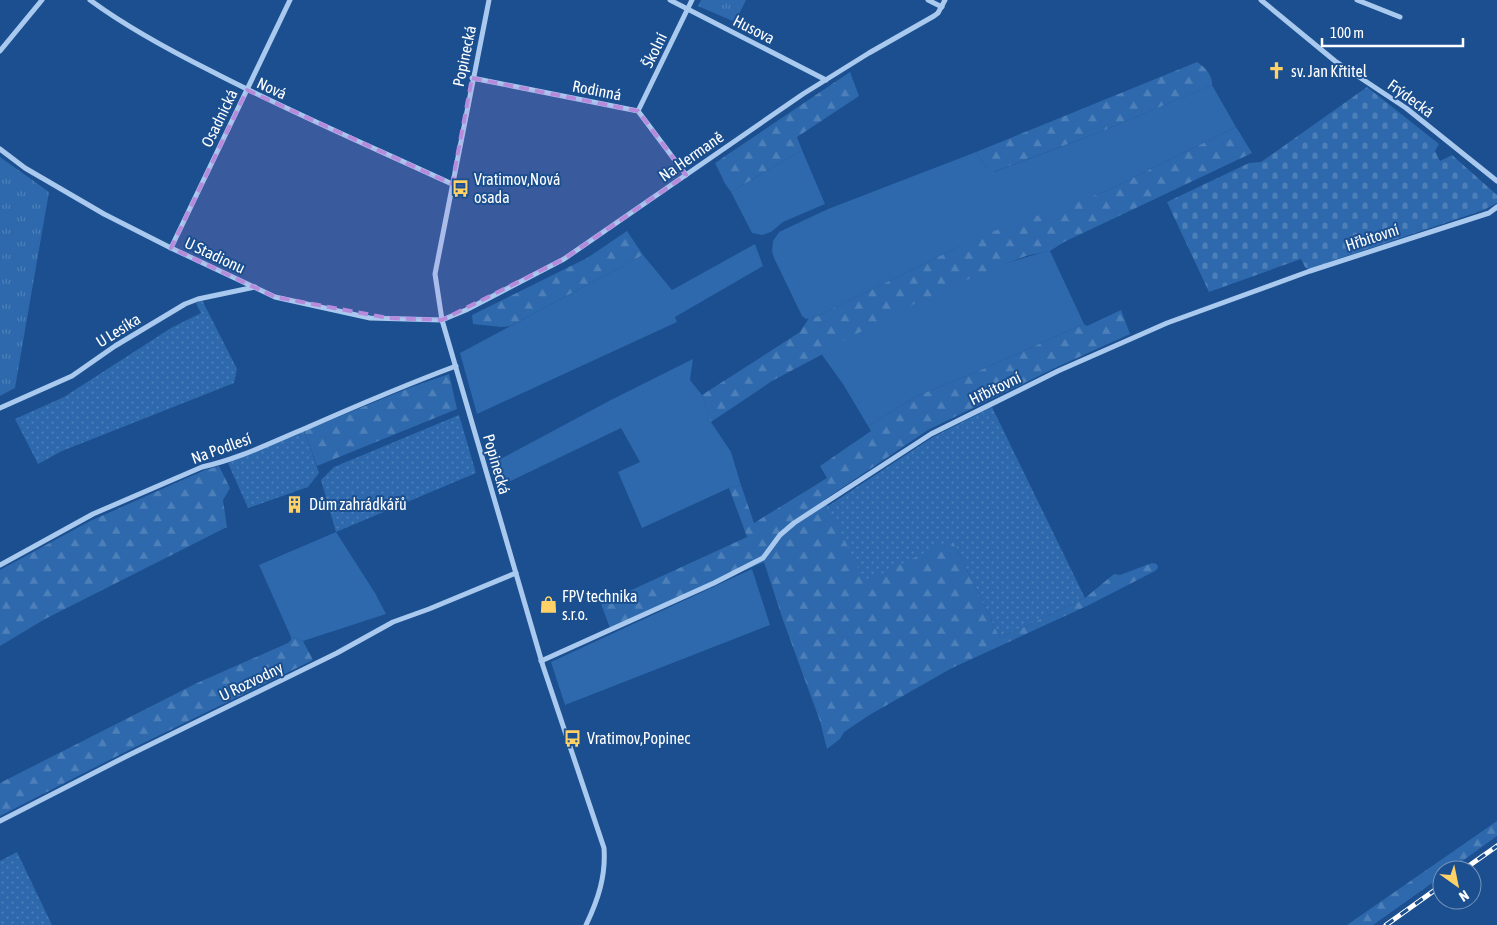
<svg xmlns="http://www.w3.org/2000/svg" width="1497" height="925" font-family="'Asap Condensed',sans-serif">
<defs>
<pattern id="forest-firs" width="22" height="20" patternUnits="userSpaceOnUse" patternTransform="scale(1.25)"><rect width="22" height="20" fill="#2e69ad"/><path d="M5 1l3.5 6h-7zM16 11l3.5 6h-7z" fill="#4d80b9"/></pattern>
<pattern id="cemetery-stones" width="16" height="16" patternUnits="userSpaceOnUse" patternTransform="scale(1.25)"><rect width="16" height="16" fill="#2e69ad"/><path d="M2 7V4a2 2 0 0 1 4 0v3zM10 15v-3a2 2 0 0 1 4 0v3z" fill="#4d80b9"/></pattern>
<pattern id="park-tufts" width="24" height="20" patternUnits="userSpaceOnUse" patternTransform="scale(1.25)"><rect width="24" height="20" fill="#2e69ad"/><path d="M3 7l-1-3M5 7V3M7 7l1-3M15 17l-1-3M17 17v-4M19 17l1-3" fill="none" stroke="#4d80b9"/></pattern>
<pattern id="garden-dots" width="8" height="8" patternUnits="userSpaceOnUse" patternTransform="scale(1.25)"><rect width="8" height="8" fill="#2e69ad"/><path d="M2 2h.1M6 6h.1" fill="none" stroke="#4d80b9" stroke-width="1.8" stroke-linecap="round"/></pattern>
</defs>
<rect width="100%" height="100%" fill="#1b4f8f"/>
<g fill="#2e69ad">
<path d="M1212 85 1236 127 1104 192 958 247 816 317 806 319 802 316 774 258 772 251 773 241 779 232 828 209 976 152 986 167 994 172 1105 130Z"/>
<path d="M802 150 825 204 783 222 771 232 762 235 752 233 731 192Z"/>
<path d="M755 244 763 266 675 317 677 322 477 414 460 353 643 255 672 290Z"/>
<path d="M1050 251 1084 324 974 373 917 396 868 426 843 384 822 355 823 351C896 313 969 269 1050 251Z"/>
<path d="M693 359 690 380 702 395 711 422 731 452 741 485 729 488 642 528 618 472 640 462 621 428 500 486 493 463 609 401Z"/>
<path d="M336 532 375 593 386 614 303 641 291 637 259 565Z"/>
<path d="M752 569 770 625 565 705 551 662Z"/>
</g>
<g fill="url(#forest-firs)">
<path d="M1197 62C1205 67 1213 76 1212 85L1105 130 993 172 986 167 976 152Z"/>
<path d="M850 72 859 96 797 137 802 150 731 192 726 185 715 163Z"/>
<path d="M1236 127 1252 153 1064 242 1050 251 1026 256 982 273 912 305 824 351 823 354 772 381 711 422 702 395 800 332 809 318 816 317 958 247 994 231 1104 192Z"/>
<path d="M627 231 643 255 510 326 502 327 473 324 472 315 587 258Z"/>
<path d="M1121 310 1130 334 1057 367 928 430 824 500 828 506 952 539 1000 638 1085 598 1114 574 1120 575 1152 563 1157 564 1158 568 1155 571 1089 605 952 668 871 714 844 732 840 739 827 749 820 721 783 620 764 562 610 628 601 604 747 537 729 488 741 485 754 523 827 478 820 466 871 431 868 426 917 396 974 373 1084 324 1087 326Z"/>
<path d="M449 374 457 409 317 466 304 431 409 388Z"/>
<path d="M219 466 230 488 223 500 227 527 45 619 0 646V570L90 521 205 470Z"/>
<path d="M291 637 303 641 313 660 123 753 0 816V783L197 683 288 643 291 640Z"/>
<path d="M1497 821V836L1450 870H1442V876L1373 925H1347Z"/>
</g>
<path fill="url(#cemetery-stones)" d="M1367 87 1439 144 1435 151 1440 161 1452 155 1497 195V203L1484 210 1308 269 1305 267 1301 259 1209 292 1167 202 1249 163 1261 162Z"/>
<g fill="url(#park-tufts)">
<path d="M701 0H746L735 22 698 6Z"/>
<path d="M0 157 49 192 15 388 0 396Z"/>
</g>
<g fill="url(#garden-dots)">
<path d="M202 300 237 369 234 383 62 451 38 464 15 419 64 397 171 328 201 313 196 303Z"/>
<path d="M992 407 1085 598 1000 638 952 539 865 582 828 506 933 437Z"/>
<path d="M459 415 476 473 336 532 321 480 334 467Z"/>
<path d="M304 431 319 473 308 487 248 508 228 463Z"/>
<path d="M17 852 52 925H0V861Z"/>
</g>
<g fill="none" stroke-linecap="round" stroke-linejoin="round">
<g stroke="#a9c9ee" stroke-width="5">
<path d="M90 0C128 28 169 50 211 71 290 112 372 147 452 184"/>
<path d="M489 0 435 274 442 320 543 666 604 848C606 876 598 900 586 925"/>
<path d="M670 0 826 80"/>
<path d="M928 0 942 7"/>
<path d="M1261 0 1335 61 1406 108 1497 181"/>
<path d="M1357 0 1400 17"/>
<path d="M0 51 42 0"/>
<path d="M472 78 638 111 686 175"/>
<path d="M638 111 692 0"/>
<path d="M0 149 25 168 104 214 171 248 275 297 370 318 442 320 466 310 564 259 803 94 869 53 934 16 938 13 945 0"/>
<path d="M171 248 290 0"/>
<path d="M0 408 72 376 115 346 185 304 198 299 255 287"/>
<path d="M0 565 93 514 202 467C239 459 272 442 306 428 356 406 405 385 456 366"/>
<path d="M541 661 714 583 763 558 780 535 794 523 931 434 1058 371 1167 323 1310 271 1489 213 1497 207"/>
<path d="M0 821 125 757 337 653 393 622 429 609 516 573"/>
</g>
<defs>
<g id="rail">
<path d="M1463 870 1497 846"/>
<path d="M1386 925 1442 885"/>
</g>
</defs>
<use href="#rail" stroke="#fff" stroke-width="5"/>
<use href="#rail" stroke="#1b4f8f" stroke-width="3" stroke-dasharray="9" stroke-linecap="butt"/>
</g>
<path fill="#b68bdc" fill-opacity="0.2" stroke="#b68bdc" stroke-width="4" stroke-dasharray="10 6" stroke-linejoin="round" d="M472 78 638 111 686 175 564 259 442 320 388 318 275 297 171 248 247 90 452 184Z"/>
<defs>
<symbol id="church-bare" viewBox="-9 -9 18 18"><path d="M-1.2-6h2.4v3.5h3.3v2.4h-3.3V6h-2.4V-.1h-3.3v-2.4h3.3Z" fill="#ffd166" stroke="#1b4f8f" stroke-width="2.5" paint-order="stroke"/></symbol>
<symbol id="bus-bare" viewBox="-9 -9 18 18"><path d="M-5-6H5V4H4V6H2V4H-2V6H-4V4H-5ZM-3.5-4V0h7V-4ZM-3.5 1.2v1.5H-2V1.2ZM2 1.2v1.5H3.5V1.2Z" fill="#ffd166" stroke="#1b4f8f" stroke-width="2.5" paint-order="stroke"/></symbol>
<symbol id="building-bare" viewBox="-9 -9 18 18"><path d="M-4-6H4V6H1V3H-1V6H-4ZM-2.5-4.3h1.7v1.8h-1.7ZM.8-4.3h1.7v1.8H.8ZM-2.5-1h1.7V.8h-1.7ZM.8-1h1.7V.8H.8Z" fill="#ffd166" stroke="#1b4f8f" stroke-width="2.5" paint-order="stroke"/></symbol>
<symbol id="shop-bare" viewBox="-9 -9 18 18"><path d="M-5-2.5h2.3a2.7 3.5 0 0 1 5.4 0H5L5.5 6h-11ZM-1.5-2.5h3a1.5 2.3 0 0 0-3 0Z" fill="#ffd166" stroke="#1b4f8f" stroke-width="2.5" paint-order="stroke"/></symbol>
</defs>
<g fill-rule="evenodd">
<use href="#church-bare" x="1264" y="58" width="25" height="25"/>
<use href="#bus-bare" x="448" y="176" width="25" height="25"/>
<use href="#building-bare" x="282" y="492" width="25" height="25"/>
<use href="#shop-bare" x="536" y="592" width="25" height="25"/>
<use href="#bus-bare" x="560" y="726" width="25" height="25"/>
</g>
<g text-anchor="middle" stroke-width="4" stroke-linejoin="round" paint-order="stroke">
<g font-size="16" fill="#fff" stroke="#1b4f8f">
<text transform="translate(754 29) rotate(27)" y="6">Husova</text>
<text transform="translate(654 50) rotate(-64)" y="6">Školní</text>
<text transform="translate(464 56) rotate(-78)" y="6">Popinecká</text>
<text transform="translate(272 88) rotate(25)" y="6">Nová</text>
<text transform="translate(597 90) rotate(11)" y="6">Rodinná</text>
<text transform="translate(1411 98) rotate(36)" y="6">Frýdecká</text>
<text transform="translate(219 118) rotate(-64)" y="6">Osadnická</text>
<text transform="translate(691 156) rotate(-35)" y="6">Na Hermaně</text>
<text transform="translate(1372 237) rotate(-18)" y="6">Hřbitovní</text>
<text transform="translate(215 255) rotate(25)" y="6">U Stadionu</text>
<text transform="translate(118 330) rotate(-32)" y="6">U Lesíka</text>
<text transform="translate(995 388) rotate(-26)" y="6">Hřbitovní</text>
<text transform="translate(221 448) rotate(-20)" y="6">Na Podlesí</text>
<text transform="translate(497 464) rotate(74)" y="6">Popinecká</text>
<text transform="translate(251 681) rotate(-26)" y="6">U Rozvodny</text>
</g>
<g font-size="16" fill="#fff" stroke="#1b4f8f" text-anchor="start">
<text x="1291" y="77">sv. Jan Křtitel</text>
<text x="474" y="185">Vratimov,Nová<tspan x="474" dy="18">osada</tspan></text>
<text x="309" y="510">Dům zahrádkářů</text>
<text x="562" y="602">FPV technika<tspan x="562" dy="18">s.r.o.</tspan></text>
<text x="587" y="744">Vratimov,Popinec</text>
</g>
</g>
<g transform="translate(1457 885) rotate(147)"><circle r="24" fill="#1b4f8f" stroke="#7695bc"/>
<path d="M0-4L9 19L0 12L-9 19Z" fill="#ffd166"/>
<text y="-8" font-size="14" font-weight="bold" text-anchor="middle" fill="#ffffff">N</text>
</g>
<path d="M1322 38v8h141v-8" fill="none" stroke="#ffffff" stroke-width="2.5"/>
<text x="1330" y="38" font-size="15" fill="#ffffff" stroke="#1b4f8f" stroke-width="4" paint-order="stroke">100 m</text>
</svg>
